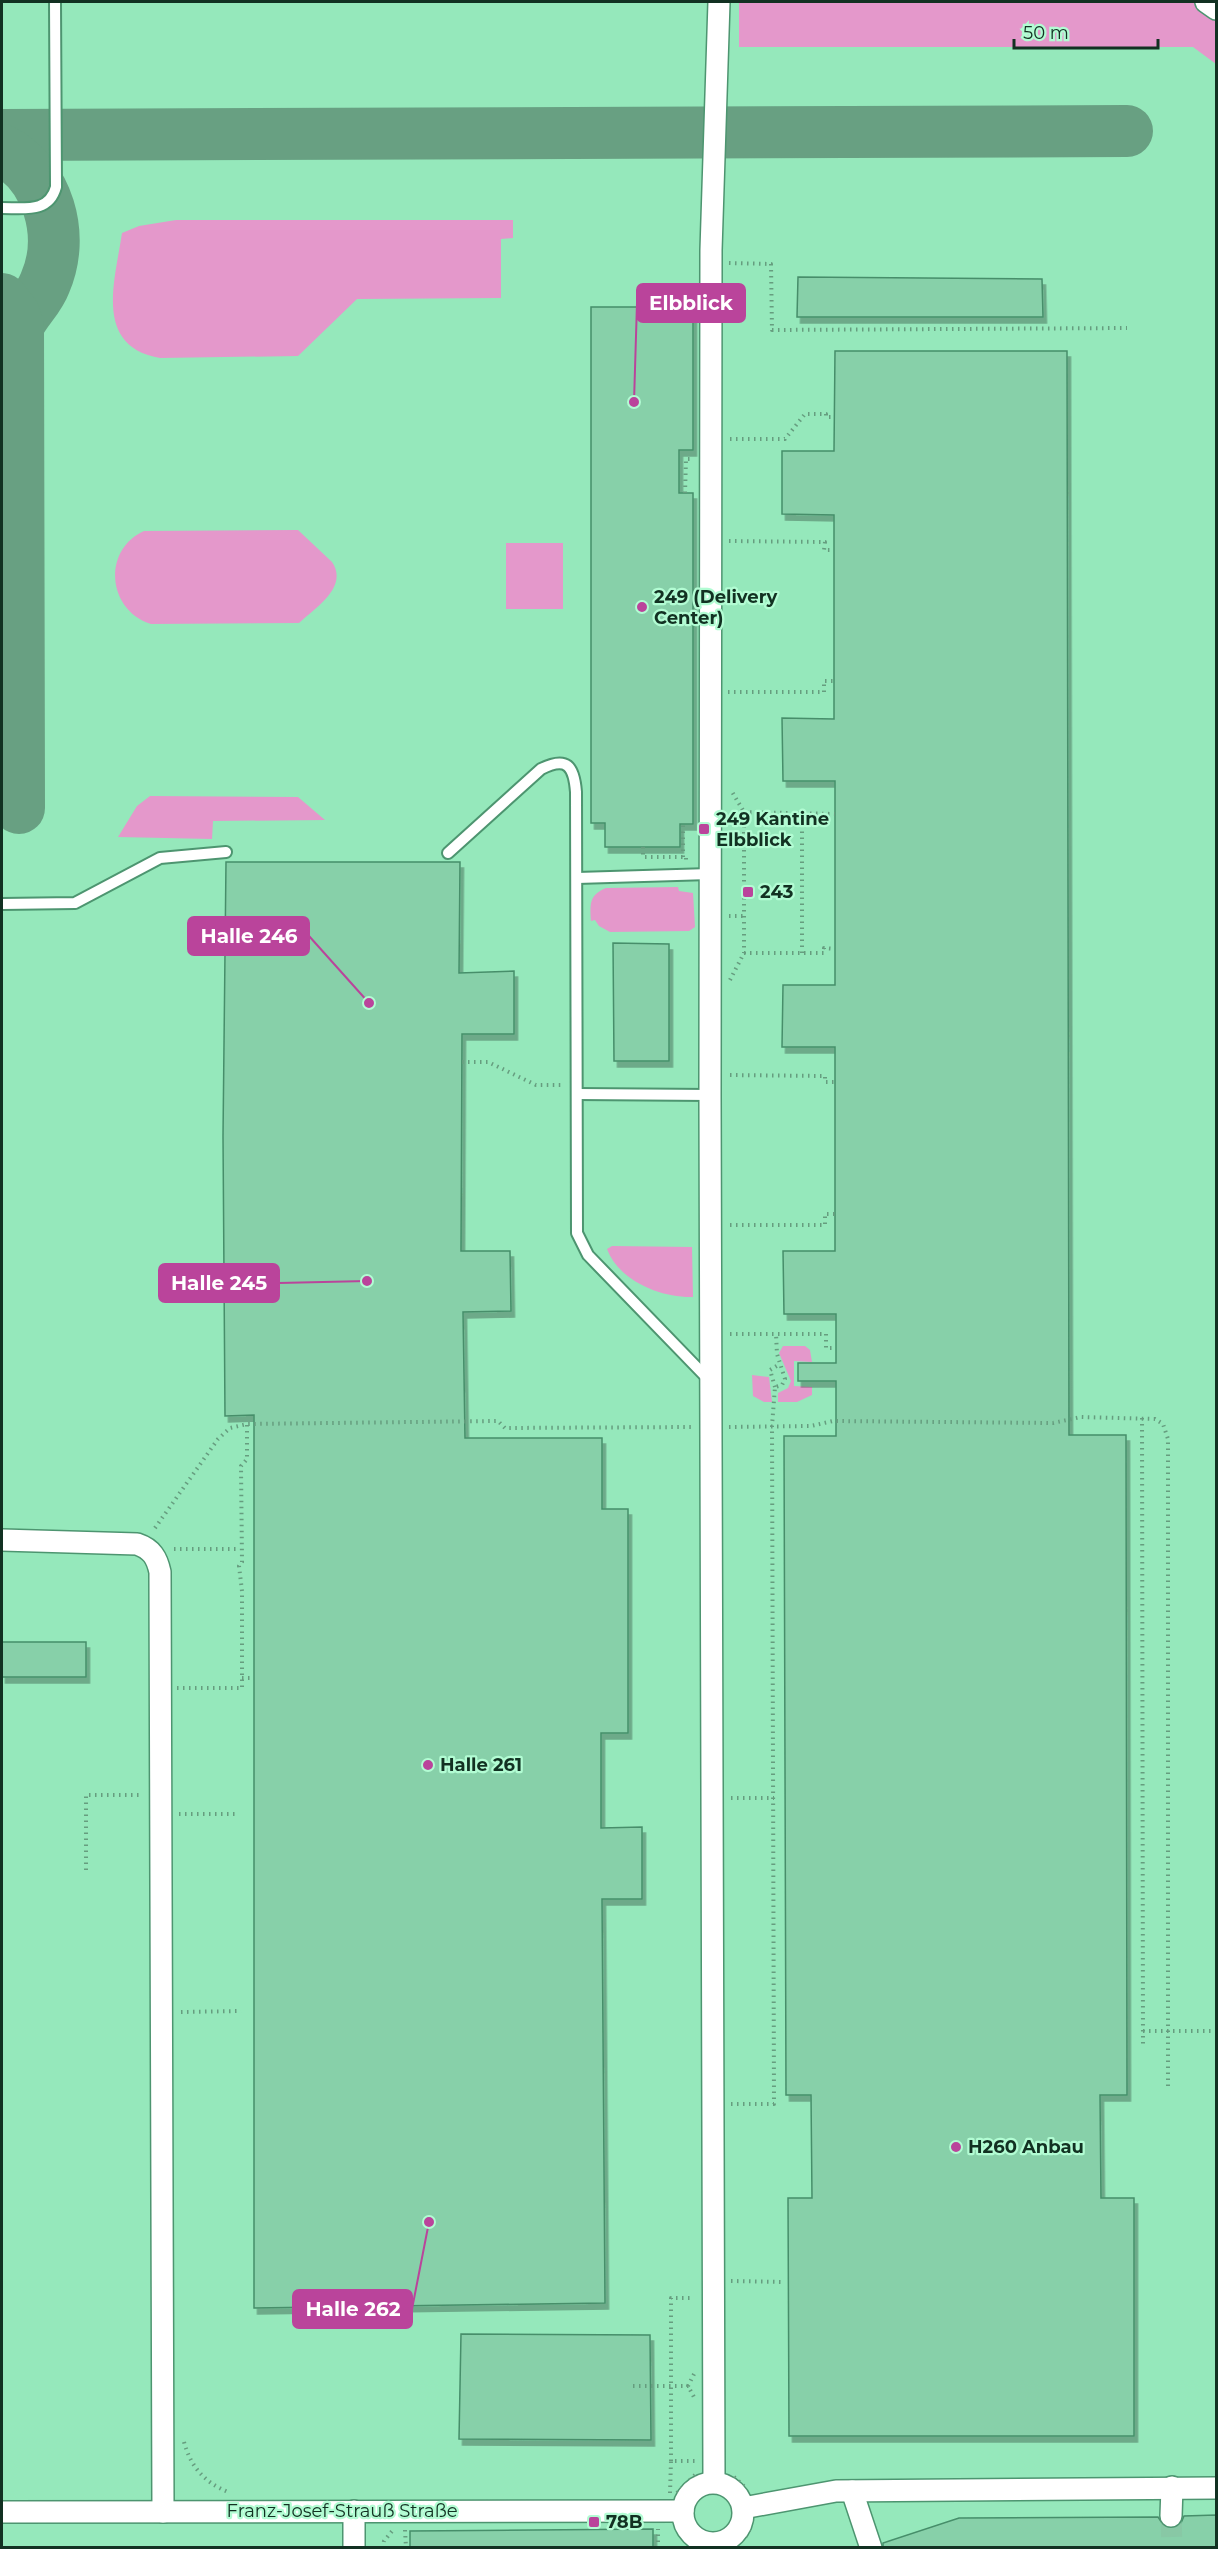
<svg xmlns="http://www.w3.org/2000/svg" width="1218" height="2549" font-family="Montserrat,sans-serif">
<defs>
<filter id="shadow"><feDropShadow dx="3.5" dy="6" stdDeviation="0" flood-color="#0004"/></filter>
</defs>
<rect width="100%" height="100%" fill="#a5eec6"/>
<path fill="#95e8bb" d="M2 2H1216V2547L2 2548Z"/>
<g fill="#e498cb">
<path d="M739 2H1194L1216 14V64L1193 47H739Z"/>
<path d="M176 220H513V238L501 239V298L357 299 298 356 160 358C93 346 115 281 122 233L139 226Z"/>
<path d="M298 530 332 562C349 587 315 608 299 623L151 624C107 610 102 550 144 531Z"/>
<rect x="506" y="543" width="57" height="66"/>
<path d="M150 796 298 797 325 820 213 821 212 839 118 837 137 806Z"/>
<path d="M678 887 679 891 693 893 695 927 689 931 610 932 599 926 595 920 591 921C590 904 589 895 606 888Z"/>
<path d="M612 1246 692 1247 693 1297C661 1298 619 1281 607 1249Z"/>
<path d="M783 1346H805L810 1350 812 1362 794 1361V1386L812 1387V1395L797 1402H778V1393L788 1388 791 1381 779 1353Z"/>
<path d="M752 1375 769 1377 772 1402H764L753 1396Z"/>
</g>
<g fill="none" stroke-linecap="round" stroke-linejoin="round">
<g stroke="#68a082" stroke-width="52">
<path d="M2 135 1127 131"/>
<path d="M2 150C48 174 66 235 45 283 39 299 26 310 18 326"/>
<path d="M2 299 14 314 18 326 19 808"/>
</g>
</g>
<g fill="#87d0a9" stroke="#468e6a" stroke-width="1.5" filter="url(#shadow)">
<path d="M798 277 1042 279 1043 317H797Z"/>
<path d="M591 307H693V450H679V493H693V824H680V847H605V823H591Z"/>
<path d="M835 351H1067L1069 1435H1126L1127 2095H1100L1101 2198H1134V2436H789L788 2198H812L811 2095H786L784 1436H836V1381H798V1363H836V1314H784L783 1251H835V1047H782L783 985H835V781H783L782 718 834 719V515L782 514V451H834Z"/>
<path d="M226 862H460L459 973 514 971V1034H462L461 1251H510L511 1311 463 1312 465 1438H602V1509H628V1733H601V1828L642 1827V1899H602L605 2303 254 2308V1415L225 1416 223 1136Z"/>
<path d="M613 943 669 944V1061H614Z"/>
<rect x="2" y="1642" width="84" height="35"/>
<path d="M461 2334 650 2335 651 2440 459 2439Z"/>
<path d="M1216 2515V2547H883V2543L959 2518 1158 2517 1164 2526 1171 2529 1181 2523 1184 2516Z"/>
<path d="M653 2529V2547H410V2531Z"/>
</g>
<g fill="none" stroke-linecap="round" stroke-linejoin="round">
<path stroke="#88c8a5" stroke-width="21" stroke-dasharray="21 10" stroke-linecap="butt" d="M1171 2516 1172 2548"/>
<defs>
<g id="lane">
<path d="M2 208C25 208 49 213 56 187L55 2"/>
<path d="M448 853 541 769C567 756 574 766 576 792L577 1233 588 1255 710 1381"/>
<path d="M577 878 710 874"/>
<path d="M2 904 75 903 160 858 226 852"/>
<path d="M577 1094 710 1095"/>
</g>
<g id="street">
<path d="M1206 2 1216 9"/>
<path d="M2 1540 137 1544C152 1549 157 1558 160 1572L163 2512"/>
<path d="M714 2482 710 1095 711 250 719 2"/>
<circle cx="713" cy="2513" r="30"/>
<path d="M852 2491 871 2548"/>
<path d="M743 2508 836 2491 1216 2488"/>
<path d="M354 2511V2548"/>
<path d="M2 2512 683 2511"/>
<path d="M1171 2516 1172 2487"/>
</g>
</defs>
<use href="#lane" stroke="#4d9570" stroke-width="14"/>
<use href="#street" stroke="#4d9570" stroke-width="24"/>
<g stroke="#669d7f" stroke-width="4" stroke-dasharray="1.5 4.5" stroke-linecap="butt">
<path d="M729 263 771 264 772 330 1127 328"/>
<path d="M730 439H785L805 414H826V417H834"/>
<path d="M685 493 686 459H693"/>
<path d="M729 541 825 542 824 550H834"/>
<path d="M728 692H824V681H834"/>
<path d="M744 812 835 814"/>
<path d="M643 847V857H686V862"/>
<path d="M683 857V824"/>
<path d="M729 916H744"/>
<path d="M744 953H824V948L835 949"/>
<path d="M802 953V813"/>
<path d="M730 980 744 953V812L731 790"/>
<path d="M462 1062H488L536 1085H564"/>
<path d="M730 1075 825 1076V1082H835"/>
<path d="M730 1225H825V1214H835"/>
<path d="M730 1334H826V1348H836"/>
<path d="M775 1387 770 1370 780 1364"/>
<path d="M1142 1418 1143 2047"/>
<path d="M729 1427 811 1426 833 1421 1053 1423 1081 1417 1155 1419 1163 1424 1168 1439V2089"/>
<path d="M155 1528 218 1439 230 1428 247 1424 498 1421 505 1428 692 1427"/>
<path d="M174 1549H239"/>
<path d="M242 1678H254"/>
<path d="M177 1688H242V1591L239 1566 242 1562 241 1466 247 1459V1424"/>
<path d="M731 1798H774"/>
<path d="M179 1814H238"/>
<path d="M86 1870V1795H142"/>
<path d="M181 2012 241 2011"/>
<path d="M1143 2031H1216"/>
<path d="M731 2104H774L772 1426 775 1387 782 1385 785 1379 777 1354 776 1334"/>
<path d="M731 2281 784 2282"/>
<path d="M694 2374 688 2386 695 2399"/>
<path d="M633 2386H689"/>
<path d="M184 2442C191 2467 204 2482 228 2492"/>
<path d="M671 2461V2298H694"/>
<path d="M734 2477 746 2488"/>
<path d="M670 2493 671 2461H696"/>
<path d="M677 2493 695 2475"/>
<path d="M677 2529 695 2548"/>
<path d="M405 2530 406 2548"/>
<path d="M383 2548 384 2541 393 2530"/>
<path d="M658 2548V2529"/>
<path d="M732 2548 747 2535 751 2526"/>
</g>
<use href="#lane" stroke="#fff" stroke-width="10"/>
<use href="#street" stroke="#fff" stroke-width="21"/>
</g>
<g fill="#ba449b" stroke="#b2fcd3" stroke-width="2">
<circle cx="642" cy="607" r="6"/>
<rect x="698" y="823" width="12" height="12" rx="3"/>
<rect x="742" y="886" width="12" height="12" rx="3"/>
<circle cx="428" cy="1765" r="6"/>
<circle cx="956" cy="2147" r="6"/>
<rect x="588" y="2516" width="12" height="12" rx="3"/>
</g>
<g text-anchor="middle" stroke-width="4.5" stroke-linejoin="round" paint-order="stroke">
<g font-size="18" font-weight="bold" fill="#123122" stroke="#b2fcd3" text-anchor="start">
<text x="654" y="603">249 (Delivery<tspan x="654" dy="21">Center)</tspan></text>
<text x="716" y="825">249 Kantine<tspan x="716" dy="21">Elbblick</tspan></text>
<text x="760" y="898">243</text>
<text x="440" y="1771">Halle 261</text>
<text x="968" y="2153">H260 Anbau</text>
<text x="606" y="2528">78B</text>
</g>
<g font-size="18" fill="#123122" stroke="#b2fcd3">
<text x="342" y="2517">Franz-Josef-Strauß Straße</text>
</g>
</g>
<path fill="none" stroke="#ba449b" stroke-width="2" d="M634 402L637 303M369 1003L309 936M367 1281L279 1283M429 2222L412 2309"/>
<g fill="#ba449b" stroke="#b2fcd3" stroke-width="2">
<circle cx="634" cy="402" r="6"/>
<circle cx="369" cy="1003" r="6"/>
<circle cx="367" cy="1281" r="6"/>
<circle cx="429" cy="2222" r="6"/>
</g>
<g fill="#ba449b" stroke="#ba449b" stroke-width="2">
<rect x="637" y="284" width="108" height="38" rx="6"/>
<rect x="188" y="917" width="121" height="38" rx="6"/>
<rect x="159" y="1264" width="120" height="38" rx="6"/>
<rect x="293" y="2290" width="119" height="38" rx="6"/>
</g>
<g font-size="20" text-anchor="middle" font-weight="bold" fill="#fff">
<text x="691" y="310">Elbblick</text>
<text x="249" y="943">Halle 246</text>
<text x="219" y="1290">Halle 245</text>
<text x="353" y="2316">Halle 262</text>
</g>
<rect width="1218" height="2549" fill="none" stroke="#123122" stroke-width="6"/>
<path d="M1014 39v9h144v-9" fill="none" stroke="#123122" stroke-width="3"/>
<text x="1023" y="39" font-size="18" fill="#123122" stroke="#b2fcd3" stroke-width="4.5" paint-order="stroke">50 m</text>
</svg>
